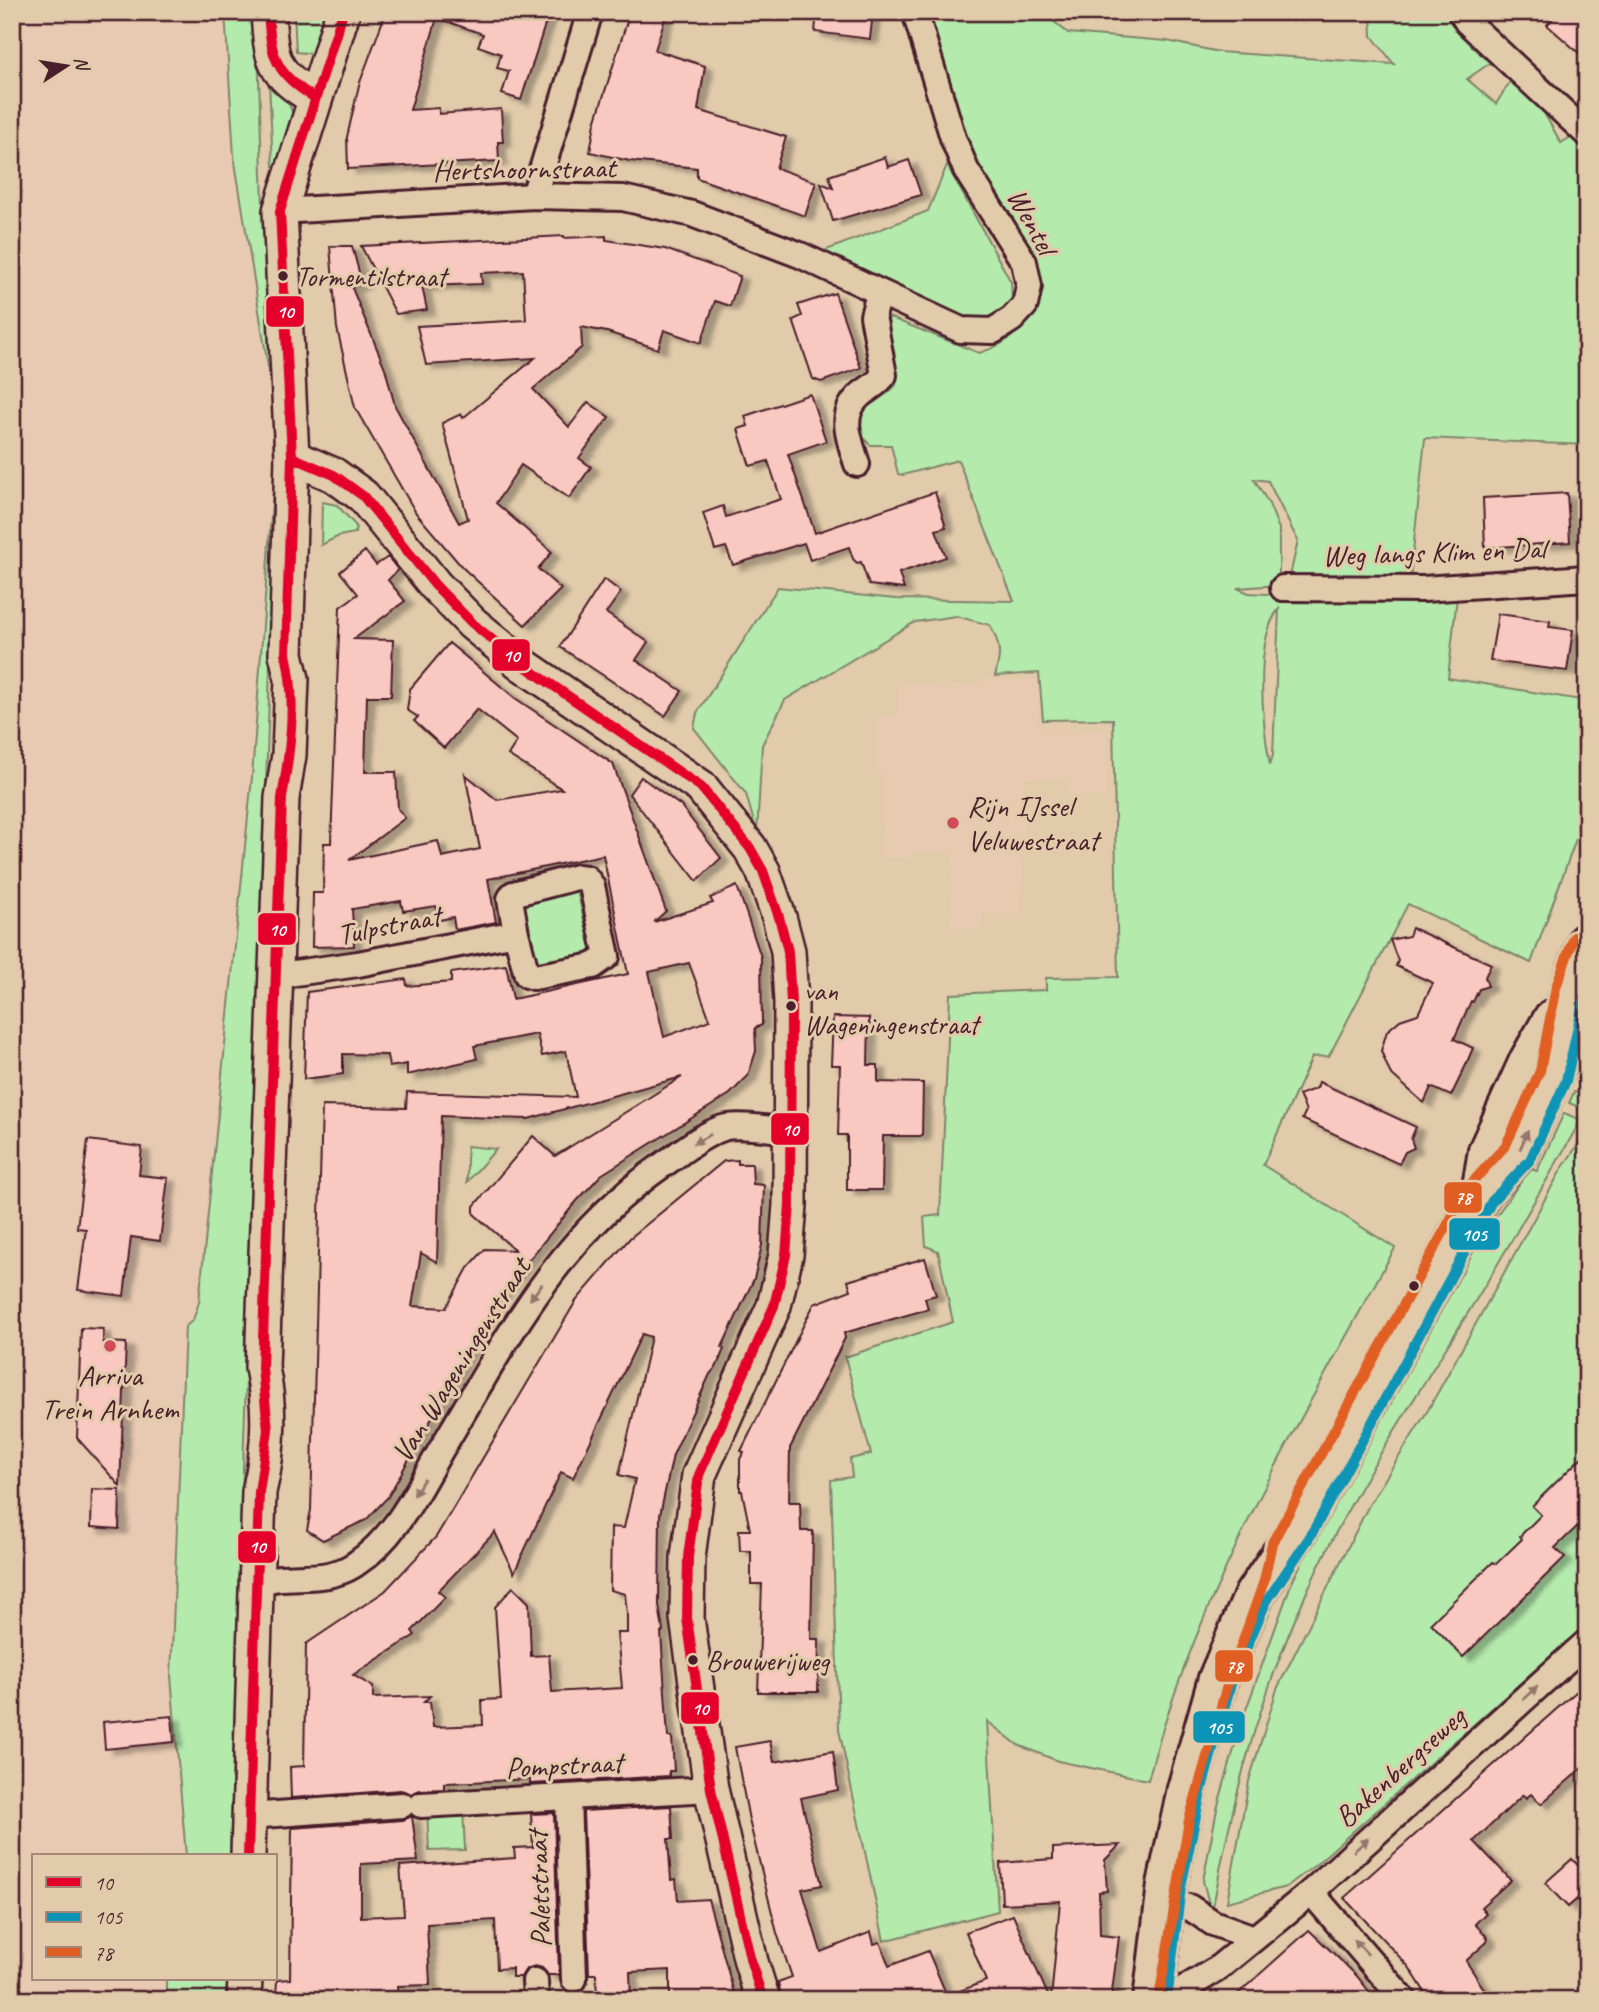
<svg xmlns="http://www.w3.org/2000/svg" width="1599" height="2012" font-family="Caveat,sans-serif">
<defs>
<filter id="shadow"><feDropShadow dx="8" dy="4.5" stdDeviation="2" flood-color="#0004"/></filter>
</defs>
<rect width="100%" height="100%" fill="#e1cbab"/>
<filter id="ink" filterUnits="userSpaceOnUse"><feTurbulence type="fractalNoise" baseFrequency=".0143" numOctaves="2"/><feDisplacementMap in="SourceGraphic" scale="14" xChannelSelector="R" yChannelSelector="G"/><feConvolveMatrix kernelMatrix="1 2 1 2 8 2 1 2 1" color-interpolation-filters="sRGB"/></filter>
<g filter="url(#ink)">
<g fill="#e8cab2">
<path d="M12 12H225L234 156 269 373 273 489 252 777 199 1302 193 1320 185 1327 171 1676 187 1856H33V1979H166V2000H12Z"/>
<path d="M982 679 1040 680 1038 728 1107 730 1106 796 1067 795V779L1024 778 1021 915 982 913V928H951L953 851H912L911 857H881L883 774H876L877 716H898L899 684 982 686Z"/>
</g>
<g fill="#b4eaac" stroke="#7f846c" stroke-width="2" fill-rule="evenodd">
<path d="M225 12H257L264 240 279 371 269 373 234 156Z"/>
<path d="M294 12H329L316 54 296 52Z"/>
<path d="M922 12H1042L1068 33 1167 41 1219 52 1394 64 1372 36 1371 12H1445L1456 26 1497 58 1467 79 1496 104 1515 74 1530 88 1561 143 1574 135 1587 149V445L1425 438 1410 580H1289L1298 541 1268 481 1254 479 1269 504 1279 529V585L1237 588 1249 593 1283 595 1457 596 1448 678 1587 701V809L1531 963 1408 904 1329 1056 1312 1057 1263 1165 1395 1248C1301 1419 1198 1590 1148 1780L1058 1761 1018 1745 987 1721 998 1911 884 1941 839 1730 831 1480 852 1477 850 1459 871 1454 845 1357 953 1322 938 1251 926 1246 924 1217 940 1215 950 994 1046 990V978L1118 977 1113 719 1043 720 1039 673 995 676C1001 655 1001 645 990 625L956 616 915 622 785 700 762 745 757 833 746 794 694 728 697 713 778 587 896 599 1014 601 958 460 903 475 898 474 891 445H870C834 408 881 406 896 385L886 316 979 353C1010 344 1027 327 1037 297L1010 230 959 129ZM1279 609 1273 755 1270 765C1263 727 1253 640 1279 609Z"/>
<path d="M269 81C306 114 292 124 279 166H273Z"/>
<path d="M947 165 1011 282 1012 302 1005 312 988 317 963 318 816 254 928 211Z"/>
<path d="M276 488 230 1856H186L171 1676 185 1327 193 1320 199 1302 252 777 273 489Z"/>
<path d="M322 502 337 505 356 526 355 533 339 536 321 545Z"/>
<path d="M577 891 592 952 533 967 519 904Z"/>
<path d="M1587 1026V1110L1569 1103 1574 1092 1578 1093 1582 1077 1575 1074Z"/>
<path d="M1564 1113 1581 1120C1553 1169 1525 1218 1496 1267 1428 1381 1350 1489 1298 1612 1256 1711 1232 1801 1213 1907H1210L1203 1881 1217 1809 1242 1721 1290 1587 1321 1521 1465 1259 1530 1169 1537 1171Z"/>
<path d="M1587 1131V1624L1314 1866 1286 1887 1227 1902 1249 1781 1277 1689 1369 1505 1428 1410 1561 1170Z"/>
<path d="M467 1146 496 1149 467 1182Z"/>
<path d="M463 1808 465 1850 429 1851 427 1809Z"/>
<rect x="166" y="1979" width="62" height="21"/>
<path d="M577 1991V2000H549V1992Z"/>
</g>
<g fill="#f9c9c1" stroke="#4a1f2b" stroke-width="2" fill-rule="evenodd" filter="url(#shadow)">
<path d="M386 12H549L521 100 502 94 509 71 497 68 501 54 478 46 483 34 437 18 410 110 439 108V114L501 109 503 142H498L499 161 348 169 347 137 359 85Z"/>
<path d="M630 12H667L655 50 705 66 698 110 786 137 776 168 816 182 805 216 697 178V168L630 161 590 152 595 123Z"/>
<path d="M817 12H873L870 39 815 32Z"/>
<path d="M1558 12H1587V60L1547 25Z"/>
<path d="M885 157 888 167 909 160 921 195 833 221 821 183 833 188 829 176Z"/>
<path d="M564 236V238L606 236V240L665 249 740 276 730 306 715 301 701 343 664 330 658 349 607 332 581 327 582 347 533 389 569 427 588 402 609 417 579 458 591 467 569 498 521 465 496 503 552 552 538 569 561 589 525 625 462 567 416 513 355 408 337 328 330 246H352L362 283 352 288 385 368 395 406 459 523 468 519 442 423 461 414 463 418 535 358 426 365 417 326 526 320 523 271 481 273 482 284 422 286 427 310 396 314 361 246Z"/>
<path d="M835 293 861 368 821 382 813 379 793 320 802 316 798 305Z"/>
<path d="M810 394 826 441 788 454 815 533 935 492 946 527 936 530 946 557 899 573 904 589 869 585 861 562 857 563 853 559 849 547 810 560 804 543 733 565 726 547 715 550 703 513 723 506 726 517 781 499 768 461 750 466 738 429 748 426 745 416Z"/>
<path d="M1567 493 1570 542 1485 548 1483 498Z"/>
<path d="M365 551 376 565 388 557 398 570 388 580 405 601 354 639 393 640 391 696H367L365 772H396L398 809 405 818 349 860 438 841 442 857 480 849 465 774 497 800 562 789 508 755 517 741 477 709 444 748 414 721 418 717 407 710 410 689 449 643 515 698 613 764 666 911 654 922 713 903 710 898 737 886 761 957 762 1025 755 1028 756 1051 748 1076 730 1094 601 1175 576 1202 501 1294 388 1497 366 1520 323 1540 307 1530 311 1510 322 1106 406 1108 407 1092 576 1097 566 1051 542 1056 537 1034 474 1046 477 1059 407 1075V1064L389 1067 387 1055 343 1054V1074L304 1079 307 992 406 979 407 986 451 982V973L506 965 513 999 628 974 603 855 488 879 496 922 455 930 453 917 440 920 436 906 403 911 401 901 352 909 354 946 312 947 313 893H323L324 843H331L340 607 358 594 340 572ZM689 963 710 1020 664 1037 649 972ZM682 1077 555 1156 533 1136 474 1206V1214L515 1250 485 1249 468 1268 446 1308 412 1306 421 1253 437 1262 441 1116 528 1119Z"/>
<path d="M604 579 621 592 606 613 648 642 636 660 682 691 665 716 560 647Z"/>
<path d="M1498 614 1550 621 1549 627 1573 630 1567 671 1490 661Z"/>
<path d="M641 777 681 806 721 858 697 881 629 794Z"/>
<path d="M1412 928 1491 964 1485 977 1488 986 1479 989 1473 1002 1471 1001 1454 1039 1473 1048 1465 1067 1451 1096 1431 1087 1424 1103 1390 1073 1381 1051 1387 1031 1400 1020 1418 1014 1433 983 1396 966 1398 961 1390 940 1409 936Z"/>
<path d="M833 1017 869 1018 868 1065H878V1082L923 1083 922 1136H883L882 1190H847V1135H838L840 1065H831Z"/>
<path d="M1319 1082 1416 1127 1411 1139 1414 1148 1405 1152 1399 1164 1302 1119 1306 1111 1299 1095 1317 1088Z"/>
<path d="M88 1140 142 1147 139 1175 168 1178 160 1241 131 1237 124 1296 78 1290 86 1229 77 1228Z"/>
<path d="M738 1160V1164H752L753 1184 764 1185 762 1245 754 1279 722 1347 724 1349 717 1366 710 1374 673 1455 660 1515 659 1605 663 1631 661 1633 668 1737H672L674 1771H669V1776L530 1784V1779L472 1782 444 1783V1789L420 1790 411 1794 401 1790 291 1798 290 1767 304 1766 306 1644 385 1591 436 1537 576 1301 630 1238 724 1161ZM642 1334 651 1337 619 1475 635 1479 624 1528 611 1527 610 1590 625 1594 627 1613V1633H617L622 1688 552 1692 549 1655 531 1656 529 1603 513 1587 495 1607 501 1699 482 1700 483 1725 433 1727 430 1702H424L430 1696 373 1698V1687L353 1675 415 1635 412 1631 445 1597 438 1591 495 1532 514 1573 561 1472 573 1478Z"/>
<path d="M925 1258 936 1295 925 1298 928 1309 844 1333 845 1338 790 1448 789 1502H800L801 1531H813L811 1639H819L818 1692H758L762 1584H751V1551H740L739 1530H750L742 1491H740V1459L744 1452 741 1451 814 1304 851 1290 848 1281Z"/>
<path d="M81 1328 103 1329V1342L126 1343 120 1486 77 1438Z"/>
<path d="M1587 1452V1517L1555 1548 1565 1557 1463 1657 1431 1623 1493 1562 1496 1564 1522 1539 1520 1536 1541 1515 1532 1506Z"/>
<path d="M92 1489 120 1490 119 1529 91 1527Z"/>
<path d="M1587 1682V1764L1541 1804 1531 1794 1526 1798 1523 1795 1474 1841 1511 1880 1481 1907 1486 1913 1475 1924 1488 1938 1487 1942 1466 1961 1491 2000H1430L1409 1967 1344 1898Z"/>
<path d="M172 1716 174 1742 105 1749 103 1722Z"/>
<path d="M770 1741 774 1762 833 1751 838 1790 801 1798 822 1885 802 1889 821 1952 871 1932 874 1944 880 1942 889 1966 928 1951 947 1996 986 1981 966 1932 1013 1915 1050 2000H782L778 1982 792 1977 777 1933 749 1820 735 1747Z"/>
<path d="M671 1806 673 1839H668L671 1880 676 1879 678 1901 708 1899 736 2000H670V1970L630 1972 631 2000H597L596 1974H589L583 1811Z"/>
<path d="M554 1813 559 1975H548L542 1968 535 1966 526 1969 521 1977H512V1968L497 1969 495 1920 427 1924 430 1985 397 1986 398 2000H276L277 1980 290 1979 292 1828 403 1820 412 1816 418 1861 361 1864V1917L404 1915 400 1866 515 1858 514 1848 533 1847 531 1814Z"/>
<path d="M1120 1845 1105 1860 1107 1891 1099 1892 1100 1935 1119 1937 1111 2000H1051L1060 1901 1002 1904 1000 1863 1053 1859V1848Z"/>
<path d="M1572 1859 1587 1875V1890L1568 1907 1545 1883Z"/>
<path d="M1309 1930 1356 1975 1376 2000H1231Z"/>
</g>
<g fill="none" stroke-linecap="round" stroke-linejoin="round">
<defs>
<g id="street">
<path d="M1461 12 1467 22 1587 134"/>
<path d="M534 196 590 12"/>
<path d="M280 211 534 196 623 198 692 214 800 255 961 330 993 331 1012 319 1025 305 1029 286 1024 262 966 170 953 138 915 12"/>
<path d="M857 464C850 441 838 416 859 396 868 388 877 385 884 375L873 316 879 294"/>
<path d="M1283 588 1423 589 1587 578"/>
<path d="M274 976 358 964 516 933 510 899 513 894 577 877 586 878 592 886 607 956 593 966 534 977 527 975 516 933"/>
<path d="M257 1583C288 1571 323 1585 354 1565 396 1538 418 1489 442 1448 508 1338 556 1239 664 1164 683 1151 702 1135 723 1128 737 1123 775 1130 791 1131"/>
<path d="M568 1797 574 1979"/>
<path d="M421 1805 711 1789"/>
<path d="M249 1816 402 1805"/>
<path d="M1311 1892 1404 2000"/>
<path d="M1189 1907 1213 1923 1254 1938"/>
<path d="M535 1981 536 2000"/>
<path d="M1174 1995 1217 1969 1311 1892 1587 1642"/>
</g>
<g id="secondary">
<path d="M268 12C271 60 272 74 315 98"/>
<path d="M292 457 334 475 363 496 435 585 472 623 523 665 701 787 750 848 763 871 779 917 788 951 791 1002 790 1205 786 1255 774 1306 699 1475 688 1557 687 1618 711 1789 751 1962 763 2000"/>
<path d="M248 1856 259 1492C269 1451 271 1409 262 1368L282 798 289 755 292 679 286 654 292 457 280 211 343 12"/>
<path d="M244 2000 245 1979"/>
</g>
<g id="primary">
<path d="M1481 1193 1488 1151 1529 1061 1553 1019"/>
<path d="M1153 2000 1167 1885 1187 1789 1218 1679 1254 1595 1299 1528 1481 1193 1518 1153 1553 1075 1570 990 1587 942"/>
</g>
</defs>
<use href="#street" stroke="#4a1f2b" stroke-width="30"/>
<use href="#secondary" stroke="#4a1f2b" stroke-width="38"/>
<use href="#primary" stroke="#4a1f2b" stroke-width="44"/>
<use href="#street" stroke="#e1cbab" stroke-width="24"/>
<use href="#secondary" stroke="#e1cbab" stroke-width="33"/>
<use href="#primary" stroke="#e1cbab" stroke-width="38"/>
<defs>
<g id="bus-1">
<path d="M268 12C271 57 275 74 315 98"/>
<path d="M292 457 334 475 363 496 435 585 472 623 523 665 701 787 750 848 763 871 779 917 788 951 791 1002 790 1205 786 1255 774 1306 699 1475 688 1557 687 1618 711 1789 751 1962 763 2000"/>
<path d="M248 1856 259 1492 268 1430 262 1368 282 798C290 751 297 701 286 654L292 457 280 211 343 12"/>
</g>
<path id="bus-2" d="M1167 2000 1181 1887 1201 1792 1231 1684 1266 1602 1311 1535 1492 1201 1530 1160 1566 1081 1587 985"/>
<path id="bus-3" d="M1159 1998 1189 1820 1226 1689 1264 1581 1272 1543 1469 1186 1506 1145 1540 1071 1556 987 1574 937"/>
</defs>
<use href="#bus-1" stroke="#e1cbab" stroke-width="16"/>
<use href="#bus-2" stroke="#e1cbab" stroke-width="16"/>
<use href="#bus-3" stroke="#e1cbab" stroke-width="16"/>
<use href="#bus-1" stroke="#e4002b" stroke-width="10"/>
<use href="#bus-2" stroke="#0b94b6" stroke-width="10"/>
<use href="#bus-3" stroke="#e15e23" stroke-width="10"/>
</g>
<defs><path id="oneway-solid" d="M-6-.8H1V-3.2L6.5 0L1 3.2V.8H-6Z" transform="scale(1.75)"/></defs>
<g fill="#96756b">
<use href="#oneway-solid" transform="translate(702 1139) rotate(151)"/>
<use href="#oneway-solid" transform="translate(1524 1140) rotate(-66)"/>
<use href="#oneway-solid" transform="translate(536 1292) rotate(127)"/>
<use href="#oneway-solid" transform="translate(419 1487) rotate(121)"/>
<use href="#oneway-solid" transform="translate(1530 1693) rotate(-42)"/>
<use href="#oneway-solid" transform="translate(1361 1845) rotate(-42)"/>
<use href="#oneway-solid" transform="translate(1361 1947) rotate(-132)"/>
</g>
</g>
<g fill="#4a1f2b" stroke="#e1cbab" stroke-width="2.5">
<circle cx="283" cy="276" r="6"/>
<circle cx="791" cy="1006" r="6"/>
<circle cx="1414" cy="1286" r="6"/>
<circle cx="693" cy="1660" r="6"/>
</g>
<g fill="#d1495b" stroke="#e1cbab" stroke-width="2.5">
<circle cx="953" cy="823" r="7"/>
<circle cx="110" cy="1346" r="7"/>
</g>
<g text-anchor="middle" stroke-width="6" stroke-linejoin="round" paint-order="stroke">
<g font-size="28" fill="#4a1f2b" stroke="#e1cbab" text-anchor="start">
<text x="296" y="286">Tormentilstraat</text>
<text x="804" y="1000">van<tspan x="804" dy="34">Wageningenstraat</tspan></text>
<text x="706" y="1670">Brouwerijweg</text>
</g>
<g font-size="30" fill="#4a1f2b" stroke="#e1cbab">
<text transform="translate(524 169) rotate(-1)" y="10">Hertshoornstraat</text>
<text transform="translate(1032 221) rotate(61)" y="10">Wentel</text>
<text transform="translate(1434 552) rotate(-2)" y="10">Weg langs Klim en Dal</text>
<text transform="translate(389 925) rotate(-11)" y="10">Tulpstraat</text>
<text transform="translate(461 1360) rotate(-58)" y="10">Van Wageningenstraat</text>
<text transform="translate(564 1765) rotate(-3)" y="10">Pompstraat</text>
<text transform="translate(1400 1767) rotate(-42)" y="10">Bakenbergseweg</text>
<text transform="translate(539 1889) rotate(-92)" y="10">Paletstraat</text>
</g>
<g font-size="30" fill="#4a1f2b" stroke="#e1cbab" text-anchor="start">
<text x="967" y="816">Rijn IJssel<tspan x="967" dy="34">Veluwestraat</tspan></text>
<text x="110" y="1385" text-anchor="middle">Arriva<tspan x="110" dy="34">Trein Arnhem</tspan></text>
</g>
</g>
<g stroke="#e1cbab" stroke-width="2.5">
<rect x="265" y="295" width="40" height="33" rx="7" fill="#e4002b"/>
<rect x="491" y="638" width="40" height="34" rx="7" fill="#e4002b"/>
<rect x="257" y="912" width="40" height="34" rx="7" fill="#e4002b"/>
<rect x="770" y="1112" width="40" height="34" rx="7" fill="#e4002b"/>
<rect x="1443" y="1181" width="40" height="33" rx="7" fill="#e15e23"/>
<rect x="1448" y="1217" width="53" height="34" rx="7" fill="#0b94b6"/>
<rect x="237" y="1530" width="40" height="34" rx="7" fill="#e4002b"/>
<rect x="1214" y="1649" width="40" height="34" rx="7" fill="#e15e23"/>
<rect x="680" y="1691" width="40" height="34" rx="7" fill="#e4002b"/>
<rect x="1192" y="1710" width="54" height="34" rx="7" fill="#0b94b6"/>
</g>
<g font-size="19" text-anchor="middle" font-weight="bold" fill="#fff">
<text x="285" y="318">10</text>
<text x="511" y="662">10</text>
<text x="277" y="936">10</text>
<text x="790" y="1136">10</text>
<text x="1463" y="1204">78</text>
<text x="1474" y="1241">105</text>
<text x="257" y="1553">10</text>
<text x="1234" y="1673">78</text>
<text x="700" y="1715">10</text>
<text x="1219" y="1734">105</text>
</g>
<rect width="1599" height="2012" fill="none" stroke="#e1cbab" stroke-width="42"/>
<rect x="21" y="21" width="1557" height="1970" fill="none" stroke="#4a1f2b" stroke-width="2.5" filter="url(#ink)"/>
<rect x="32" y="1854" width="245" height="126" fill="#e1cbab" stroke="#a58678" stroke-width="2"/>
<rect x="46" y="1877" width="35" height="10" fill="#e4002b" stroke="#a58678" stroke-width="2"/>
<text x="94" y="1890" font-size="21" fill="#4a1f2b">10</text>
<rect x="46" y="1912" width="35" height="10" fill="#0b94b6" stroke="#a58678" stroke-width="2"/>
<text x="94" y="1924" font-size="21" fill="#4a1f2b">105</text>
<rect x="46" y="1947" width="35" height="10" fill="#e15e23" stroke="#a58678" stroke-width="2"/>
<text x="94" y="1960" font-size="21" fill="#4a1f2b">78</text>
<g transform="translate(66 66) rotate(78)" stroke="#e1cbab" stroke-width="5" paint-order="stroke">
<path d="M0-5L12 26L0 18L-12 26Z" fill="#4a1f2b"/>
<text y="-10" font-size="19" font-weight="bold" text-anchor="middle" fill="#4a1f2b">N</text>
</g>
</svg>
